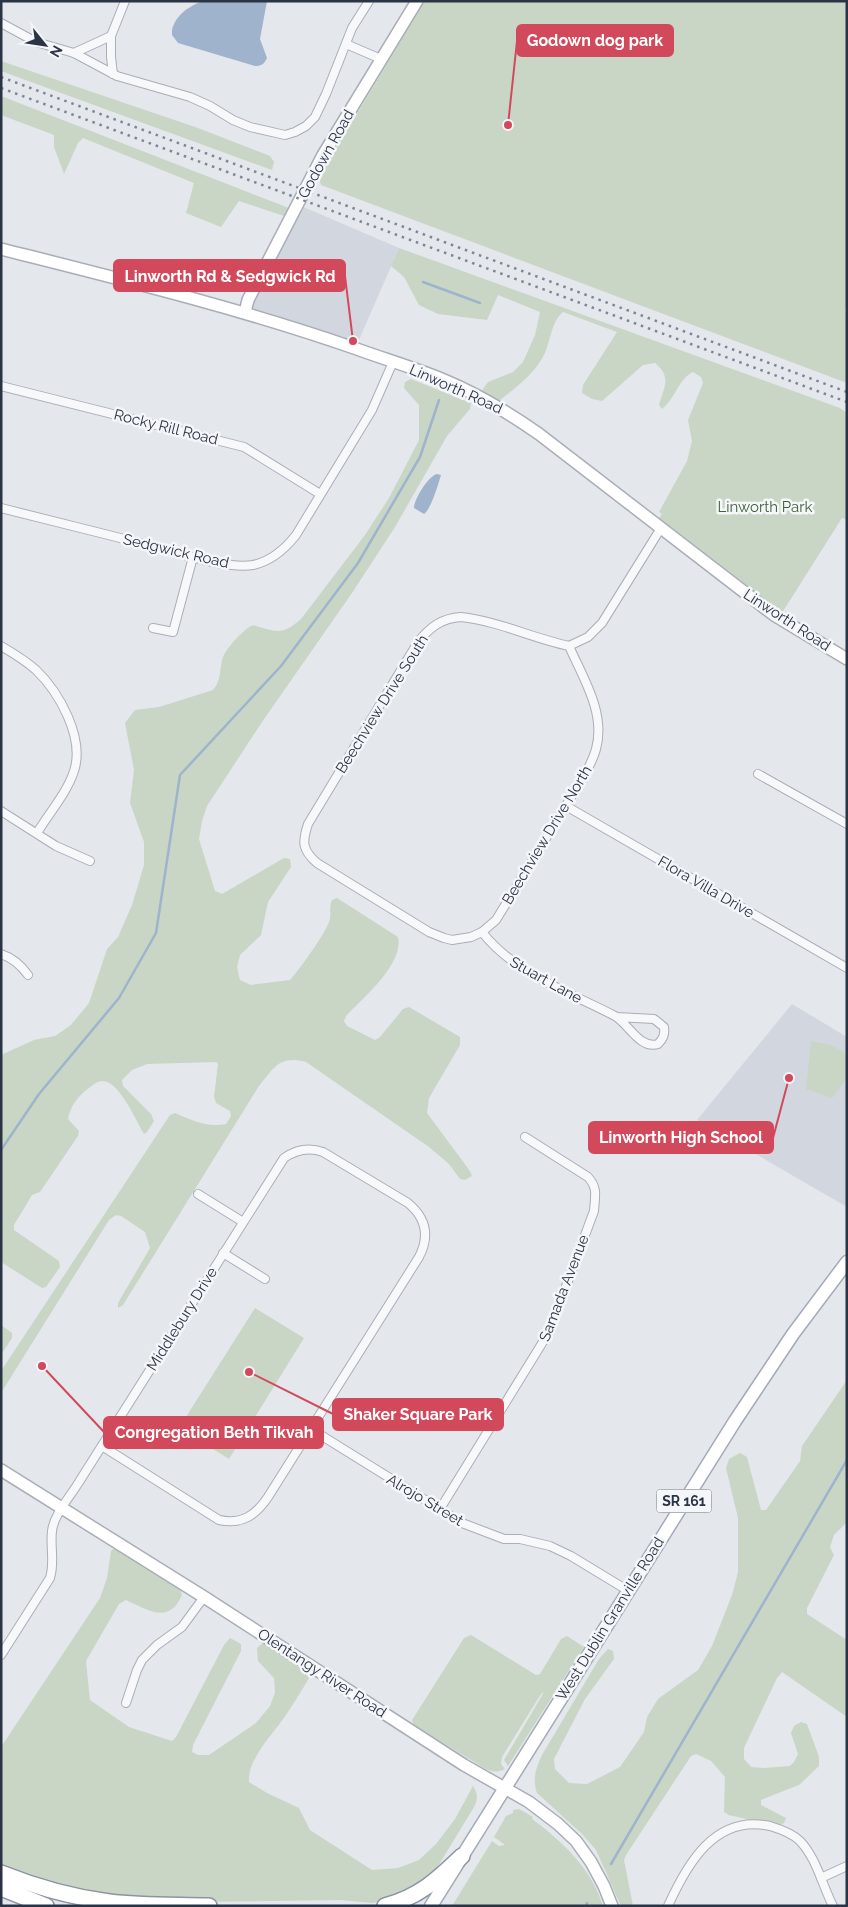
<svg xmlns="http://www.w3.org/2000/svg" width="848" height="1907" font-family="Raleway,sans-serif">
<rect width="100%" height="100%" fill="#e4e7ec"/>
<g fill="#d2d6de">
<path d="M301 206 399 248 355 349 246 313 284 216 289 208Z"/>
<path d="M792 1004 847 1037V1207L697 1120Z"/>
</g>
<g fill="#c9d6c5">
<path d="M425 1H847V306L845 311 847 319V383L321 185 319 177Z"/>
<path d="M1 61 198 128 270 156 274 162 272 170 1 71Z"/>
<path d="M1 96 289 208 284 216 239 201 221 227 186 213 194 183 83 138 78 143 64 174 54 147V135L1 115Z"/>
<path d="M399 248 840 408 847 413V520L842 518 780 616 657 521 662 514 659 512 687 461 692 441 688 420 703 383 701 377 693 372C679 378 675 399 662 409L659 405C664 387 672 377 655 363L643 365 602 401 592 399 582 393 583 385 617 332 563 312C550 323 551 343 543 357 533 375 514 389 499 401L481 392 488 382 513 372 523 362 535 335 540 312 498 295 487 320 438 314 419 305 404 277 391 266Z"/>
<path d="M411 379 471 403 470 409 447 436 395 527 352 593 262 722 207 806 202 821 199 839 215 891 222 894 284 858 290 859 291 867 268 902 261 935 240 955 237 967 240 980 251 985 290 980C299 970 328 930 330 919 331 912 329 907 332 900L337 898 398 937C404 964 363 998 346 1016L344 1021 347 1026 375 1040 380 1037 403 1009 409 1007 460 1037V1045L429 1098 427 1113 470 1171 472 1176 465 1180 460 1179 449 1164 429 1147 306 1062C279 1055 274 1068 259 1086L123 1305 118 1308V1303L150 1248 145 1232 121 1216 116 1215 109 1220 1 1393V1371L170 1115 175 1113C191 1120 208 1128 226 1124L231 1116 230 1111 216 1103 214 1097 218 1064 216 1062 147 1064 132 1070 122 1080 123 1086 151 1114 154 1121 147 1132 144 1134C136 1121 119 1080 102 1081 97 1081 93 1085 89 1088 79 1095 70 1106 68 1119L79 1131 78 1136 40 1192 32 1195 14 1225V1230L59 1261 60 1267 46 1287 42 1288 1 1262V1055L34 1040 55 1036 71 1025 89 1003 107 949 118 937 132 905 144 865V842L130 803 134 770 125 723 135 710 159 707 213 690C222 680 219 668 223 657 227 647 244 629 253 625 276 632 282 636 301 619L365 535 389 498 419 440V405L404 388 405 382Z"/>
<path d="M811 1041 831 1045 847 1054V1078L832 1098 806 1089Z"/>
<path d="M255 1308 304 1338 229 1459 179 1428Z"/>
<path d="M1 1325 12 1333V1338L1 1355Z"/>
<path d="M847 1380V1522L834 1535 830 1547 834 1555 807 1608V1614L847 1640V1717L782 1672 777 1678 744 1748V1759L751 1767 764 1768 790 1766 794 1762 798 1754 791 1733 794 1726 801 1722 807 1724 819 1757V1766L799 1785 761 1800V1805L786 1818 784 1823 777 1826 729 1815 724 1812 725 1777 711 1761 696 1754 691 1756 626 1855 624 1860 633 1906H621L596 1850 582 1834 537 1793C532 1779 536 1768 542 1755L599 1659 608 1649 613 1651 614 1659 585 1699 554 1759 555 1769 569 1783 587 1784 620 1767 644 1732 647 1717 658 1699 698 1670 712 1646 732 1595 738 1572V1518L726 1468 729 1459 740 1453 747 1457 761 1510H766L800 1461 802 1446Z"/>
<path d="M114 1548 179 1586 182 1595C169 1625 148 1610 126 1600L119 1604 86 1661 90 1700 129 1727 172 1741 176 1737 224 1645 230 1638 241 1644V1651L193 1745 192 1752 198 1755H209L256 1723 270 1706 275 1693 274 1678 258 1661 257 1648 263 1643 308 1672 309 1678C302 1690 294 1703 286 1715 274 1733 247 1759 249 1782L267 1793 299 1808 310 1830 372 1870 398 1868 419 1860 436 1844 455 1819 473 1786C478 1794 478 1799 474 1807L432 1876 389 1900 372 1903 341 1900 193 1902 140 1900 59 1887 1 1867V1747L100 1598 107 1578 111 1551Z"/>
<path d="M471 1635 536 1675 540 1674 561 1639 567 1636 584 1647 508 1766 504 1760 544 1692 541 1694 502 1757 501 1764 505 1769C496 1773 492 1772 484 1768L414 1725 412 1720 464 1638Z"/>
<path d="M519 1809 533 1817 532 1819C562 1841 592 1869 603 1906H452L492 1841 499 1846 505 1845 494 1837 506 1816 513 1813V1810Z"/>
</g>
<g fill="#9fb4cc">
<path d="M202 1H267L260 39 267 58C264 64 262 66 255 66L178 43 172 35V30C176 14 189 7 202 1Z"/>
<path d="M437 474 441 475C438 485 431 509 424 514L414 508C414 500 428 476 437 474Z"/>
</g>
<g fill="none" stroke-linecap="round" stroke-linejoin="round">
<g stroke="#9fb4cc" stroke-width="2.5">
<path d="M423 282 480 303"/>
<path d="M1 1150 39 1094 119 998 156 933 180 775 281 666 358 563 420 457 439 400"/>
<path d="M611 1864 847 1460"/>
<path d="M586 1906 587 1903"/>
</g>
<defs>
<g id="street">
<path d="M1 23 36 42 74 53 117 76 190 97 210 106 233 120 250 127 285 135 295 132 306 126 315 117 326 94 352 28 369 1"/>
<path d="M346 44 381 59"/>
<path d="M74 53 111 36"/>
<path d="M113 74 111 57V36L125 1"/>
<path d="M1 386 244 447 320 494"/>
<path d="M1 508C54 521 107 535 160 548 185 555 228 569 253 565 272 561 285 549 296 535L372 410 393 362"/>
<path d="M461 617C498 621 532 638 569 646 583 678 606 713 596 749 594 757 590 764 587 771L496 920 482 932 471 937 452 940 444 938 429 932 317 863C302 850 302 842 308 824L418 642C430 627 442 618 461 617Z"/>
<path d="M153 628 173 632 193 557"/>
<path d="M1 646C13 653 26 661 36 670 59 692 85 738 74 771 67 793 49 813 37 833"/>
<path d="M569 646 588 637 602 623 661 528"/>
<path d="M758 774 847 824"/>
<path d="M566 806 847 968"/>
<path d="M1 811 56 846 90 861"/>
<path d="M482 932C515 974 569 992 615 1016 628 1023 640 1050 658 1044 663 1039 665 1035 664 1027L654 1019 617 1017"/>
<path d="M1 954C13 958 21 965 28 975"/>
<path d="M198 1194 243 1222"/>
<path d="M223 1253 265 1279"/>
<path d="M311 1429 462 1523 504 1539H520L550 1546 571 1556 627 1590"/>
<path d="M440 1509 549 1332 594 1211C595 1196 598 1188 588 1177L525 1137"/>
<path d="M1 1655 50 1578C55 1562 50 1547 52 1531 54 1514 70 1497 79 1482L284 1158C297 1149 309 1147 323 1152L408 1203C426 1218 430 1236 419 1257L268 1497C256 1515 242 1525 219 1520L102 1446"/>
<path d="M126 1703 137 1670 142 1660 157 1645 182 1627 204 1597"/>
<path d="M821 1878 847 1866"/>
<path d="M668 1906C687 1864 715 1814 770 1826 780 1829 792 1833 800 1841 817 1859 822 1885 833 1906"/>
</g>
<g id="secondary">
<path d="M1 249C120 279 239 308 354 348 384 359 415 368 444 380 478 394 509 413 539 434L774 615 847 659"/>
<path d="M245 312 248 300 323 155 417 1"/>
<path d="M1 1470 204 1597 464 1765 529 1802 558 1824 576 1841 591 1862 604 1886 612 1906"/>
</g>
<path id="primary" d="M431 1906 735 1421 793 1334 847 1262"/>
<g id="highway">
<path d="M1 1873C36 1887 72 1897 109 1902 142 1906 175 1905 209 1906"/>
<path d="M1 1888 46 1906"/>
<path d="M385 1906C419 1897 437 1880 462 1856"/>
</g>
</defs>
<use href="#street" stroke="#a9aeb7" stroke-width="10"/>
<use href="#secondary" stroke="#a9aeb7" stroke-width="14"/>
<use href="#primary" stroke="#a3abb8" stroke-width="15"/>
<use href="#highway" stroke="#8b94a3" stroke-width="18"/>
<use href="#street" stroke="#f7f8fa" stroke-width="8"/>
<use href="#secondary" stroke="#fff" stroke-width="11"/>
<use href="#primary" stroke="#fff" stroke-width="12"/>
<use href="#highway" stroke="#fff" stroke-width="15"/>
<g stroke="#7d8696" stroke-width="2.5" stroke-dasharray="2.5 5" stroke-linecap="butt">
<path d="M1 77 847 392"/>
<path d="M1 88 847 402"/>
</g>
</g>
<g text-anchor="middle" stroke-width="5" stroke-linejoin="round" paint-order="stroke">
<rect fill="#f4f6f9" stroke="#676e7b" stroke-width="1" x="656.5" y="1489.5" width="55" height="23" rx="4"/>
<g font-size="14" font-weight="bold" fill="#2b3445">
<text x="684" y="1506">SR 161</text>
</g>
<g font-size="15" fill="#2b3445" stroke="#f4f6f9">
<text transform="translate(326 154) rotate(-61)" y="5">Godown Road</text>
<text transform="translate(456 389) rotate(24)" y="5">Linworth Road</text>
<text transform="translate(166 427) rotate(14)" y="5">Rocky Rill Road</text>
<text transform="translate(176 551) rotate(13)" y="5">Sedgwick Road</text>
<text transform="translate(787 620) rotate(33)" y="5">Linworth Road</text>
<text transform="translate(382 704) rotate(-58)" y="5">Beechview Drive South</text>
<text transform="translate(547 835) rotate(-59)" y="5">Beechview Drive North</text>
<text transform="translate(706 887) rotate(30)" y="5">Flora Villa Drive</text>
<text transform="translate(546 980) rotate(29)" y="5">Stuart Lane</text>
<text transform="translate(564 1288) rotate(-69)" y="5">Samada Avenue</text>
<text transform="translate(182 1319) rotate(-58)" y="5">Middlebury Drive</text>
<text transform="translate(425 1500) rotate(31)" y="5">Alrojo Street</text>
<text transform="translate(610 1619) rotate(-58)" y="5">West Dublin Granville Road</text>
<text transform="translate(322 1673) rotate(33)" y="5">Olentangy River Road</text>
</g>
<g font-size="15" fill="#3f6138" stroke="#f4f6f9">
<text x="765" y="512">Linworth Park</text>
</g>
</g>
<path fill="none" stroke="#d1495b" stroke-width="2" d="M508 125L517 41M353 341L345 276M789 1078L773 1138M249 1372L333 1414M42 1366L104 1432"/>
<g fill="#d1495b" stroke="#f4f6f9" stroke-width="2">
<circle cx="508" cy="125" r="5"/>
<circle cx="353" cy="341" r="5"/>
<circle cx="789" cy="1078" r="5"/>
<circle cx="249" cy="1372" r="5"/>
<circle cx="42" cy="1366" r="5"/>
</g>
<g fill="#d1495b" stroke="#d1495b" stroke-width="2">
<rect x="517" y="25" width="156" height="31" rx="5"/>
<rect x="114" y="260" width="231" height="31" rx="5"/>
<rect x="589" y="1122" width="184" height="31" rx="5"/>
<rect x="333" y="1399" width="170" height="31" rx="5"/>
<rect x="104" y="1417" width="219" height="31" rx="5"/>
</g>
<g font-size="16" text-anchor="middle" font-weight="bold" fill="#fff">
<text x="595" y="46">Godown dog park</text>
<text x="230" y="282">Linworth Rd &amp; Sedgwick Rd</text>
<text x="681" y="1143">Linworth High School</text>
<text x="418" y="1420">Shaker Square Park</text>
<text x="214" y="1438">Congregation Beth Tikvah</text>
</g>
<rect width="848" height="1907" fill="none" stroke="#2b3445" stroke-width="5"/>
<g transform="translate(45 45) rotate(120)" stroke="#f4f6f9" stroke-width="4" paint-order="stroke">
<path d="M0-4L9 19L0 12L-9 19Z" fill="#2b3445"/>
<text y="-8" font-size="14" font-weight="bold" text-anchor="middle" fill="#2b3445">N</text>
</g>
</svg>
